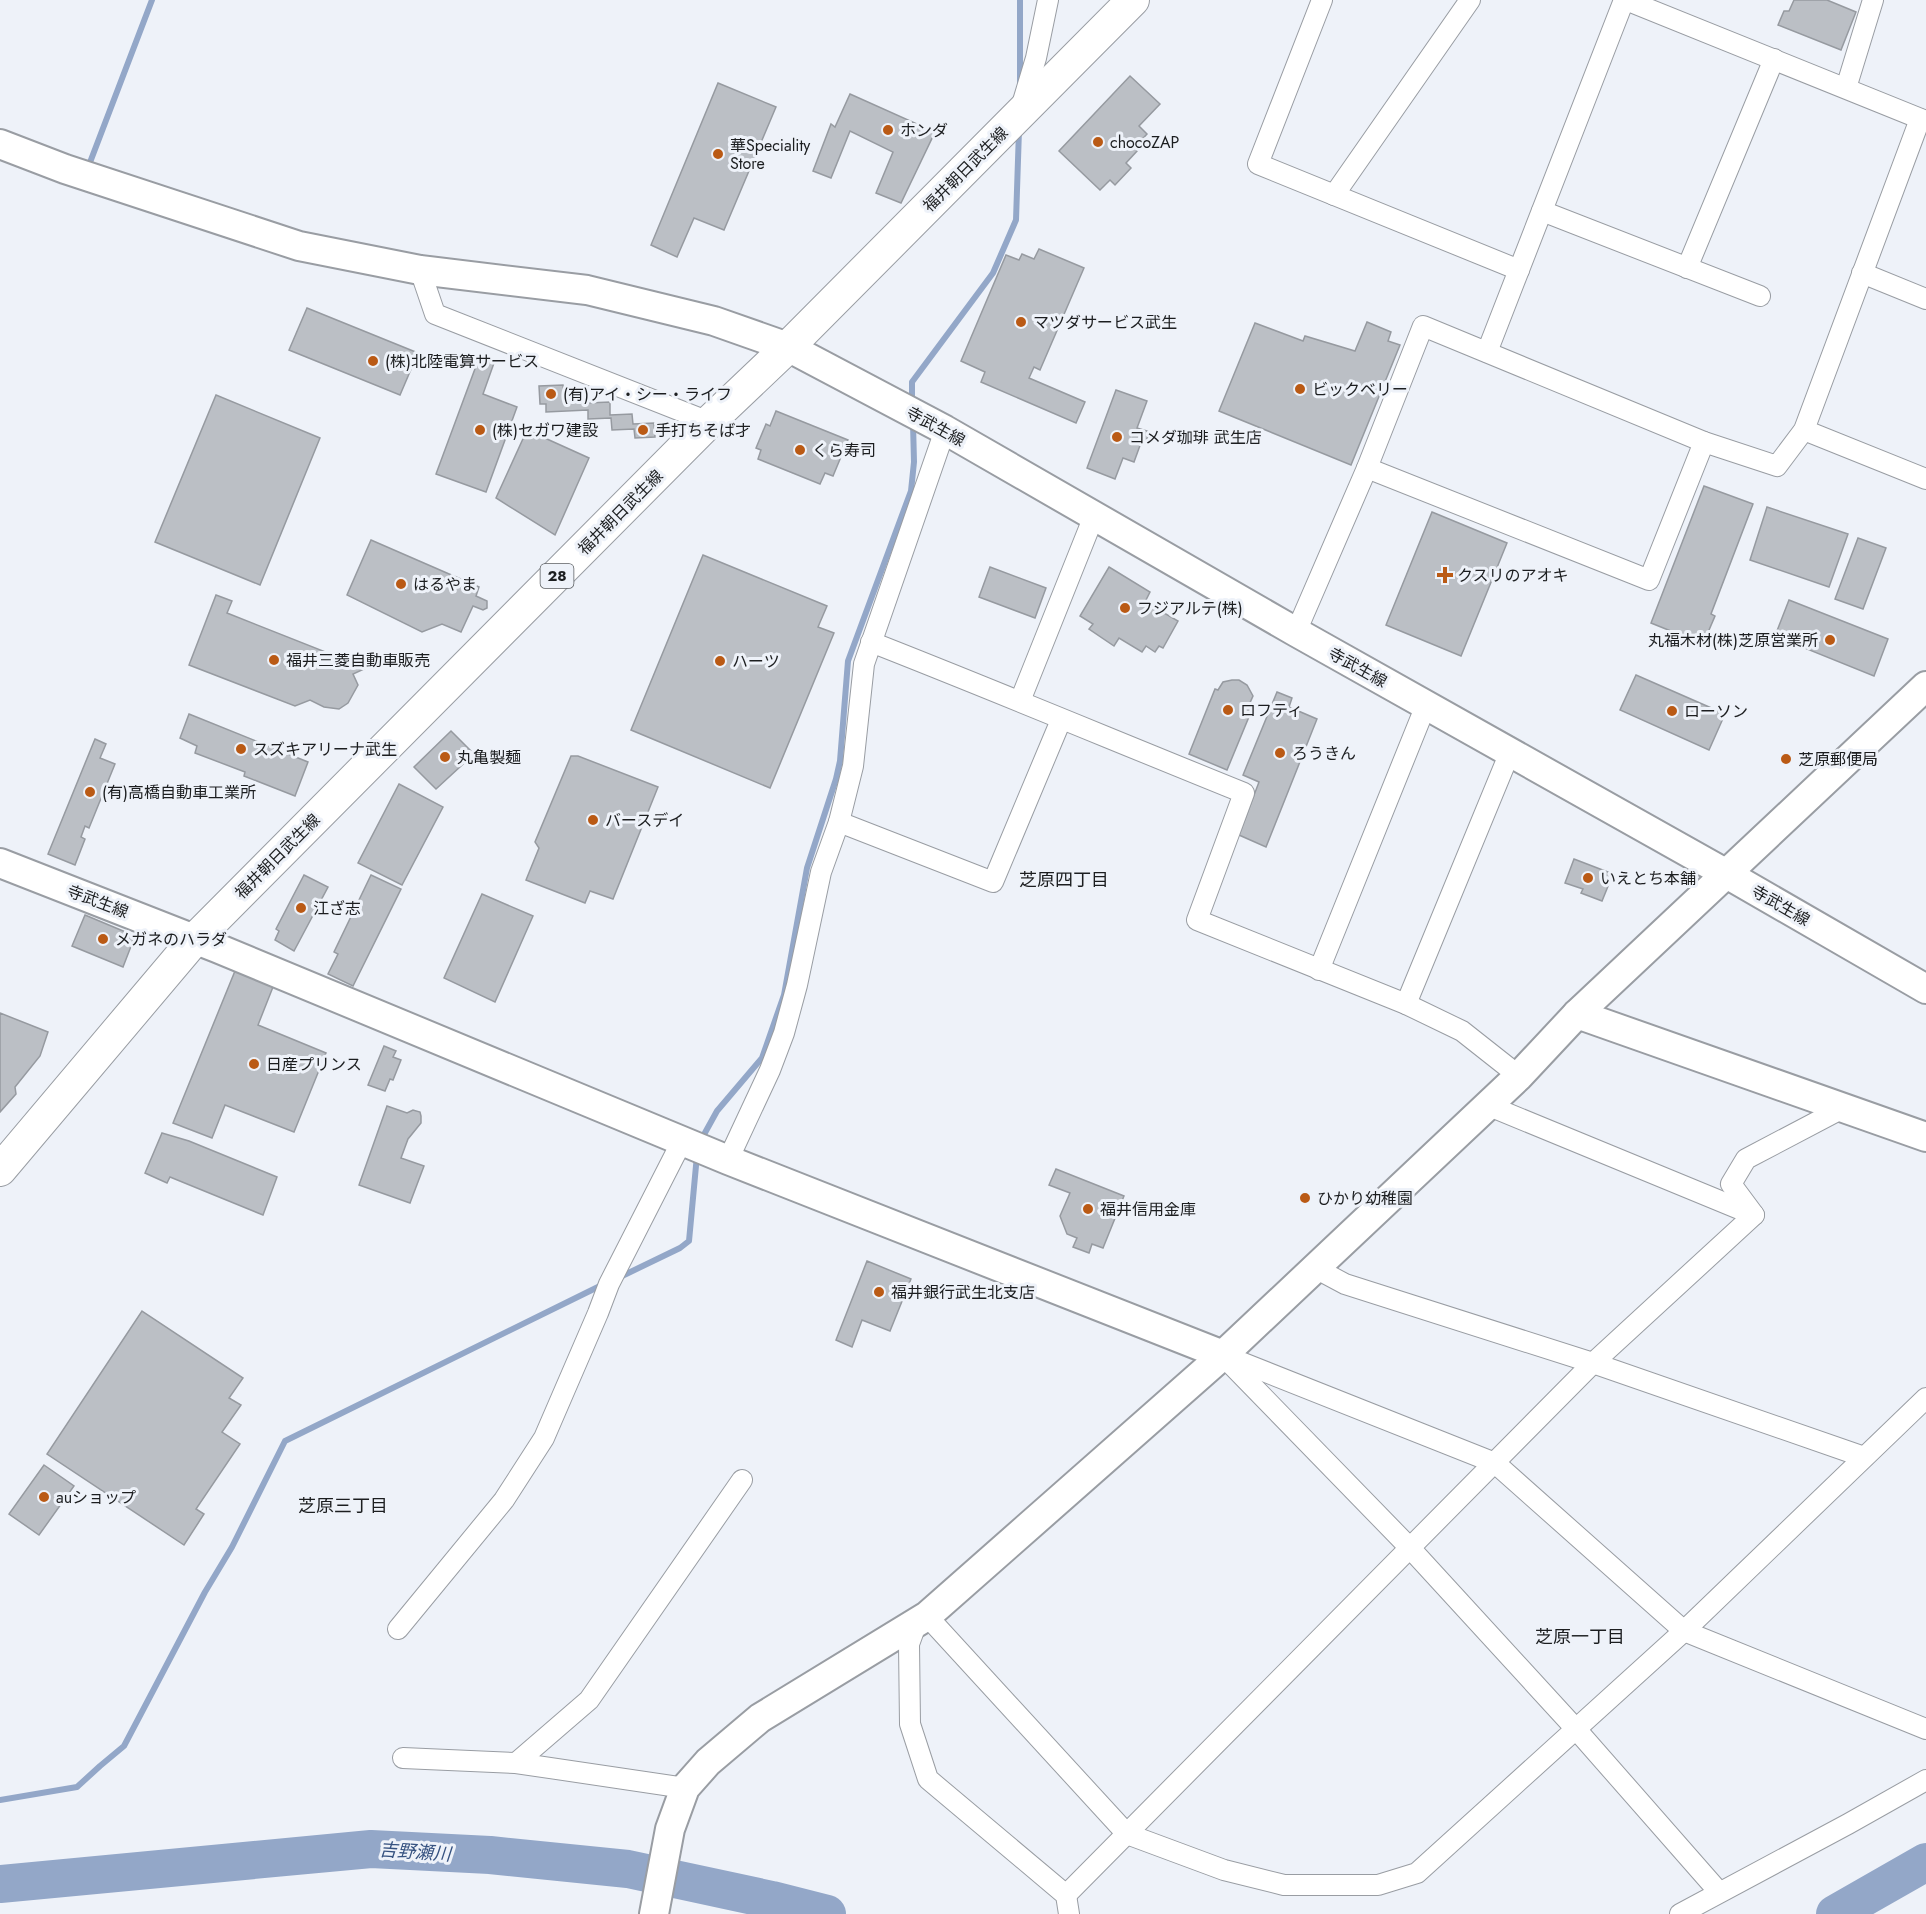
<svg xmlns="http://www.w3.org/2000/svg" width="1926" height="1914" font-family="Jost,'Noto Sans JP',sans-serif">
<rect width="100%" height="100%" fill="#eef2f9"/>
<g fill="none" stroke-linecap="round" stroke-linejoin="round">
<g stroke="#93a7c8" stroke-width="6">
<path d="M1020 84V0"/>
<path d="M94 169 89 165 152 0"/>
<path d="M912 403V382L993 273 1016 220 1019 130"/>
<path d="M701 1140 717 1111 762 1058 784 995 807 868 836 779 840 761 848 661 911 491 914 462 913 423"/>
<path d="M620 1277 680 1248 689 1241 697 1155"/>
<path d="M0 1800 77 1787 100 1766 124 1746 205 1592 232 1547 285 1441 602 1285"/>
</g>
<g stroke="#93a7c8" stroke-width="38">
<path d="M0 1884 371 1849 490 1855 628 1869 772 1900 827 1914"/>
<path d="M1835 1914 1926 1862"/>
</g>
</g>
<g fill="#bbbfc5" stroke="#969aa0" stroke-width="1.5">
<path d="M1794 0H1827L1856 12 1841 50 1778 25 1784 11H1789Z"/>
<path d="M1130 76 1160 104 1139 126 1147 134 1135 147 1137 151 1126 163 1131 168 1115 185 1110 180 1100 190 1059 151Z"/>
<path d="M718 83 776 107 724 230 694 218 677 257 651 245Z"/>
<path d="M850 94 935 132 901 203 876 193 893 152 850 131 831 178 813 171 831 124 835 127Z"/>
<path d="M1039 249 1084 268 1040 370 1034 367 1029 378 1085 402 1076 423 981 382 985 372 961 361 1006 255 1019 260 1022 254 1034 259Z"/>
<path d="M307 308 418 353 400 395 289 350Z"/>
<path d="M1367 322 1391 332 1388 341 1400 345 1351 465 1219 411 1255 323 1303 341 1305 336 1355 351Z"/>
<path d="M479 358 494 363 483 394 517 407 486 492 436 474Z"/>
<path d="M563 385 564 397 586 396 587 403 610 402V415L632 414 633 424 654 423 655 437 635 438 634 429 612 430 611 418 588 419V410L546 412V404H540L539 386Z"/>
<path d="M1116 390 1147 401 1137 428 1150 432 1146 441 1142 440 1134 462 1123 458 1115 479 1087 468Z"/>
<path d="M216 395 320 438 260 585 155 542Z"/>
<path d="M776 411 848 440 833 476 825 473 820 484 758 459 761 450 756 448 766 424 770 426Z"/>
<path d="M527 430 589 458 555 535 496 498Z"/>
<path d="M1704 486 1753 504 1711 614 1715 616 1703 644 1651 623Z"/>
<path d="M1767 507 1848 534 1829 587 1750 560Z"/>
<path d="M1432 512 1507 543 1461 656 1386 625Z"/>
<path d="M1858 538 1886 548 1863 609 1835 599Z"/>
<path d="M371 540 479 587 476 596 487 601V608L483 610 473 606 461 632 442 624 422 632 347 595Z"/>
<path d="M703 555 827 606 818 627 834 633 770 788 631 730Z"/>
<path d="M990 567 1046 588 1035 618 979 597Z"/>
<path d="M1109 567 1150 592 1145 602 1178 621 1163 648 1159 646 1155 652 1146 646 1142 652 1119 638 1114 646 1089 629 1093 624 1080 616Z"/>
<path d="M216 595 232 601 227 613 366 668 353 674 358 685 348 703 339 709 324 707 310 700 295 706 189 665Z"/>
<path d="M1789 600 1888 639 1874 676 1775 636Z"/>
<path d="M1636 675 1725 714 1709 750 1620 710Z"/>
<path d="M1232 680H1239L1247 685 1253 696 1249 705 1253 707 1227 770 1189 754 1215 689 1218 690 1223 682Z"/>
<path d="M1277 692 1292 698 1289 707 1317 719 1266 847 1239 835 1259 782 1243 775Z"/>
<path d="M189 714 308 762 295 796 244 776 245 772 195 753 197 746 180 738Z"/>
<path d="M451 731 474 754 436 789 414 767Z"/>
<path d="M95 739 106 744 100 758 115 764 89 828 85 826 81 837 85 839 75 865 48 854Z"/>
<path d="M571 756H578L658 787 613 899 590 891 585 903 526 880 539 848 535 842Z"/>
<path d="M399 784 443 807 402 885 358 863Z"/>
<path d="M1574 859 1613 874 1602 901 1581 893 1583 889 1565 883Z"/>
<path d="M304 875 328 887 294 951 275 940 279 931 276 929Z"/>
<path d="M371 875 401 889 353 986 328 974 338 954 334 952Z"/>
<path d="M482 894 533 916 495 1002 444 978Z"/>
<path d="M85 915 135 936 123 967 72 946Z"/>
<path d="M235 971 273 987 258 1025 326 1053 294 1132 225 1105 212 1138 173 1123Z"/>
<path d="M0 1013 48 1032 40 1056 15 1087 16 1094 0 1112Z"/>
<path d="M384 1046 396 1051 393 1057 401 1060 393 1080 390 1079 385 1091 368 1085Z"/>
<path d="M387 1106 407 1113 413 1110 420 1112 421 1116V1123L408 1139 401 1158 424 1166 410 1203 359 1185Z"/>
<path d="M162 1133 189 1141 277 1177 263 1215 170 1177 167 1183 145 1173Z"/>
<path d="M1056 1169 1124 1196 1103 1248 1092 1244 1089 1253 1073 1247 1077 1238 1067 1234 1060 1216 1070 1193 1049 1185Z"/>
<path d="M867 1261 911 1279 890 1331 862 1320 852 1347 836 1340Z"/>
<path d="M142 1311 243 1378 229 1398 241 1405 222 1432 240 1444 196 1509 204 1514 184 1545 47 1454Z"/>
<path d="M44 1465 74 1486 39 1535 9 1514Z"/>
</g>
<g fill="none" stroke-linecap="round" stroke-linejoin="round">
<defs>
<g id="street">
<path d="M1322 0 1258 164 1519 270"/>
<path d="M1626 0 1926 121"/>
<path d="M1846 88 1873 0"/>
<path d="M1021 108 1036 58 1048 0"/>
<path d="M1334 195 1470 0"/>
<path d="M1542 211 1760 296"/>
<path d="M1687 268 1774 59"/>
<path d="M420 270 435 314 709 422"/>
<path d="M1862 273 1926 299"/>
<path d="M1487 352 1624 0"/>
<path d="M1804 430 1926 479"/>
<path d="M1367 468 1649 580 1704 442"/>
<path d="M1296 632 1367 468 1423 326 1704 442 1777 466 1804 430 1920 119"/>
<path d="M871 642C996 691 1120 743 1244 793L1197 920 1406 1004 1462 1031 1519 1076"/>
<path d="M1020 701 1094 516"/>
<path d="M839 822 993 882 1061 720"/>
<path d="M1319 970 1426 705"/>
<path d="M1406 1004 1510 752"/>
<path d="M1487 1105 1754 1215"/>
<path d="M728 1160 770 1070 784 1033 797 985 821 872 839 822 853 766 864 664 945 430"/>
<path d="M1315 1268 1345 1284 1593 1363 1864 1457"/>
<path d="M1223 1355 1495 1463 1684 1631 1926 1729"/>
<path d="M1228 1361 1410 1548 1575 1728 1719 1892"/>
<path d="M927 1616 1127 1834 1224 1870 1284 1885H1378L1417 1873 1684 1631 1926 1398"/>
<path d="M917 1622 909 1644 910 1724 928 1779 1066 1895 1069 1914"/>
<path d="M398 1629 504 1500 544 1438 598 1313 609 1284 682 1141"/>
<path d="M403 1758 516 1763 685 1788"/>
<path d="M516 1763 589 1700 742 1480"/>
<path d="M1066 1895 1593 1363 1754 1215 1731 1184 1746 1159 1843 1108"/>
<path d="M1680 1914 1848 1824 1926 1780"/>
</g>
<g id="secondary">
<path d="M0 144 65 169 299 246 420 270 587 290 714 321 788 347 945 430 1296 632 1725 873 1926 989"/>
<path d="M0 863 217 948 728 1160 1223 1355"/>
<path d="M1577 1014 1926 1137"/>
<path d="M654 1914 670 1829 685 1788 708 1762 760 1718 927 1616 1223 1355 1519 1076 1577 1014 1926 686"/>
</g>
<path id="primary" d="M0 1170 195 939 709 422 788 347 1133 0"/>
</defs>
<use href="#street" stroke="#999da3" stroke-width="22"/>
<use href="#secondary" stroke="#999da3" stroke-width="32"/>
<use href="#primary" stroke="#999da3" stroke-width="34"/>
<use href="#street" stroke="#fff" stroke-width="20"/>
<use href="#secondary" stroke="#fff" stroke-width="28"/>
<use href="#primary" stroke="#fff" stroke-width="32"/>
</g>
<g fill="#ba5a15" stroke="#eef2f9" stroke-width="2">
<circle cx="888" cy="130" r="6"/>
<circle cx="1098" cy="142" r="6"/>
<circle cx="718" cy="154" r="6"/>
<circle cx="1021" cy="322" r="6"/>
<circle cx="373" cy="361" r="6"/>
<circle cx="1300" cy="389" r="6"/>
<circle cx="551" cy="394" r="6"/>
<circle cx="480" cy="430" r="6"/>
<circle cx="643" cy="430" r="6"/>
<circle cx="1117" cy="437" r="6"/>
<circle cx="800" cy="450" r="6"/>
<path d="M1442 566h6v6h6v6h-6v6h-6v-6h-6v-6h6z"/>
<circle cx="401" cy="584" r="6"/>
<circle cx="1125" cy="608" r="6"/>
<circle cx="1830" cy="640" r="6"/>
<circle cx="274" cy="660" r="6"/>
<circle cx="720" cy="661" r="6"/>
<circle cx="1228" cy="710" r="6"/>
<circle cx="1672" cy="711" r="6"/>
<circle cx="241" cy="749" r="6"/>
<circle cx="1280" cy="753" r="6"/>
<circle cx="445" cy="757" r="6"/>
<circle cx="1786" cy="759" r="6"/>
<circle cx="90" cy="792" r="6"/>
<circle cx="593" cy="820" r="6"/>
<circle cx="1588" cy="878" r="6"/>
<circle cx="301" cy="908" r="6"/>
<circle cx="103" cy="939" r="6"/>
<circle cx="254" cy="1064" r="6"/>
<circle cx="1305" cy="1198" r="6"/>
<circle cx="1088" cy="1209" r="6"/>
<circle cx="879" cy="1292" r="6"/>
<circle cx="44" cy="1497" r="6"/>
</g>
<g text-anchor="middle" stroke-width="6" stroke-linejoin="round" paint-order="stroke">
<rect fill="#eef2f9" stroke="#5b5e61" stroke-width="1.5" x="540.5" y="564" width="33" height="24" rx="4.5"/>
<g font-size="15" font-weight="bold" fill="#1c1e20">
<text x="557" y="581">28</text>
</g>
<g font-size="16" fill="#1c1e20" stroke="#eef2f9" text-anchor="start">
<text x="900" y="136">ホンダ</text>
<text x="1110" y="148">chocoZAP</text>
<text x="730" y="151">華Speciality<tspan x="730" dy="18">Store</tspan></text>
<text x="1033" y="328">マツダサービス武生</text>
<text x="385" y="367">(株)北陸電算サービス</text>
<text x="1312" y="395">ビックベリー</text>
<text x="563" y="400">(有)アイ・シー・ライフ</text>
<text x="492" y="436">(株)セガワ建設</text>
<text x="655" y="436">手打ちそば才</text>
<text x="1129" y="443">コメダ珈琲 武生店</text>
<text x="812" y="456">くら寿司</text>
<text x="1457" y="581">クスリのアオキ</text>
<text x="413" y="590">はるやま</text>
<text x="1137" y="614">フジアルテ(株)</text>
<text x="1818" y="646" text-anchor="end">丸福木材(株)芝原営業所</text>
<text x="286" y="666">福井三菱自動車販売</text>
<text x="732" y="667">ハーツ</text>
<text x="1240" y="716">ロフティ</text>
<text x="1684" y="717">ローソン</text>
<text x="253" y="755">スズキアリーナ武生</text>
<text x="1292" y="759">ろうきん</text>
<text x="457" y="763">丸亀製麺</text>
<text x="1798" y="765">芝原郵便局</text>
<text x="102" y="798">(有)高橋自動車工業所</text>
<text x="605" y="826">バースデイ</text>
<text x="1600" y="884">いえとち本舗</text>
<text x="313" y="914">江ざ志</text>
<text x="115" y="945">メガネのハラダ</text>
<text x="266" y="1070">日産プリンス</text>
<text x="1317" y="1204">ひかり幼稚園</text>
<text x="1100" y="1215">福井信用金庫</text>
<text x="891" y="1298">福井銀行武生北支店</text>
<text x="56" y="1503">auショップ</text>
</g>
<g font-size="16" fill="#1c1e20" stroke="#eef2f9">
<text transform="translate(965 169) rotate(-45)" y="6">福井朝日武生線</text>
<text transform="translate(936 426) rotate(29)" y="6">寺武生線</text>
<text transform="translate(620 512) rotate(-45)" y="6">福井朝日武生線</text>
<text transform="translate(1358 667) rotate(29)" y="6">寺武生線</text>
<text transform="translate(277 856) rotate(-45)" y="6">福井朝日武生線</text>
<text transform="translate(98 901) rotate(21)" y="6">寺武生線</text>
<text transform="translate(1781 905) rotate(30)" y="6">寺武生線</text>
</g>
<g font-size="18" fill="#1c1e20" stroke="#eef2f9">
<text x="1064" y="886">芝原四丁目</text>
<text x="343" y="1512">芝原三丁目</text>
<text x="1580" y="1643">芝原一丁目</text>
</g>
<g font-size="18" font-style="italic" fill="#365280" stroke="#eef2f9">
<text transform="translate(415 1852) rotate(4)" y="6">吉野瀬川</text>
</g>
</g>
</svg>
